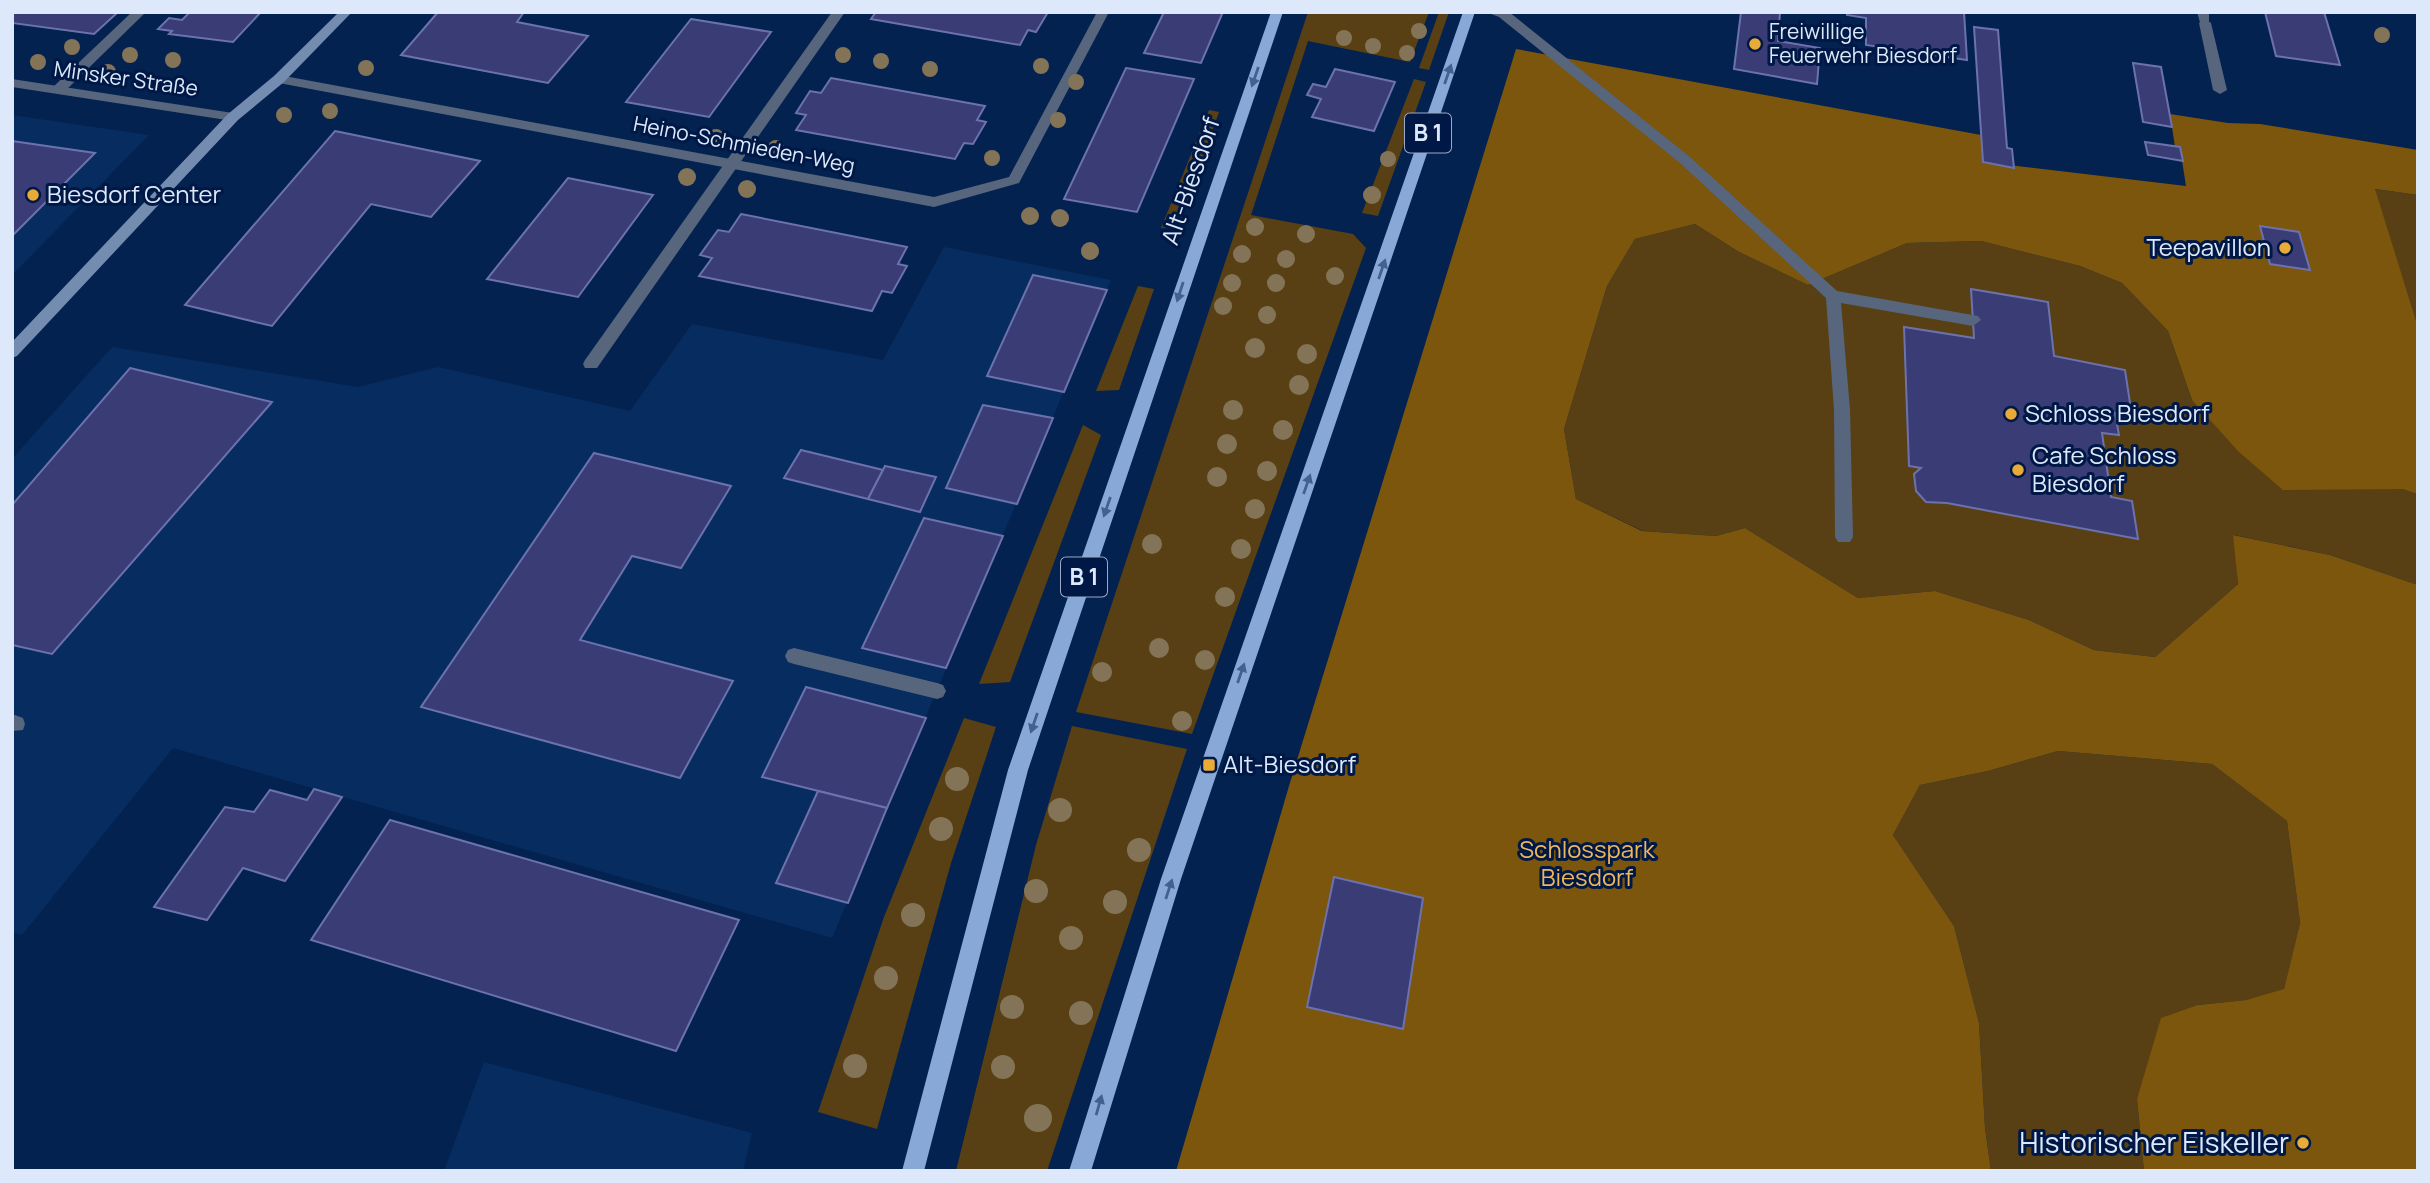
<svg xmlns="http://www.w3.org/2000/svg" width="2430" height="1183" font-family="Manrope,sans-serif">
<rect width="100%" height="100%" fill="#032250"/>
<g fill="#072c60">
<path d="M12 115 149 135 12 275Z"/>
<path d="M944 247 1111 280 832 938 173 748 22 935 12 932V459L112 347 358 387 438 367 630 411 692 324 883 360Z"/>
<path d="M484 1062 752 1133 743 1171H444Z"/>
</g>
<g fill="#584014">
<path d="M1308 12H1429L1410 62 1308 41 1251 215 1353 234 1366 248 1192 734 1076 712Z"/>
<path d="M1439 12H1449L1429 70 1419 68Z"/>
<path d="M1414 79 1426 82 1378 216 1362 213Z"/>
<path d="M1209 110 1219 112 1178 228H1161Z"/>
<path d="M2374 189 2418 195V327Z"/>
<path d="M1695 224 1739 252 1808 285 1907 243 1981 241 2080 266 2122 283 2168 331 2192 400 2418 494V585L2330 555 2234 535 2238 584 2155 657 2094 650 2029 620 1935 591 1858 598 1745 528 1716 536 1643 531 1576 499 1564 429 1607 286 1635 239Z"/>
<path d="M1138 286 1154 289 1119 390 1096 391Z"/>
<path d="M1083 425 1101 435 1010 682 979 684Z"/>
<path d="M964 718 996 727 951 863 877 1129 818 1112 884 917Z"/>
<path d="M1072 726 1187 749 1047 1171H956L1036 845Z"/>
<path d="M2058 751 2212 764 2287 821 2300 923 2284 990 2246 1000 2198 1005 2137 1099 2144 1171H1991L1985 1128 1979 1023 1954 926 1893 835 1920 785 1988 771Z"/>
</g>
<path fill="#7b560c" d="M1516 49 1981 135 1983 162 2186 186 2180 148 2175 147 2170 114 2228 123 2260 124 2418 150V195L2375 189 2418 327V494L2403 489 2283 490 2239 452 2192 400 2168 331 2122 283 2080 266 1981 241 1907 243 1808 285 1739 252 1695 224 1635 239 1607 286 1564 429 1576 499 1642 531 1716 536 1745 528 1858 598 1935 591 2029 620 2094 650 2155 657 2238 584 2233 535 2330 555 2418 585V1171H2144L2137 1099 2161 1018 2198 1005 2246 1000 2284 989 2300 923 2287 821 2212 764 2058 751 1988 771 1920 785 1893 835 1954 926 1979 1023 1985 1128 1991 1171H1176L1289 786Z"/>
<g fill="#393c75" stroke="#6c72ae" stroke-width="2">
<path d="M12 12H118L94 34 12 23Z"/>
<path d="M190 12H261L233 42 169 34 172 31 158 29 169 18 182 20Z"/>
<path d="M438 12H524L517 22 588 36 548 83 401 55Z"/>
<path d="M876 12H1048L1036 32 1028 30 1020 45 871 19Z"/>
<path d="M1164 12H1223L1201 63 1144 53Z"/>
<path d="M1741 12H1780L1778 41 1820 48 1817 84 1734 69Z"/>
<path d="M1847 12H1964L1967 60 1866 45V18L1847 15Z"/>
<path d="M2265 12H2324L2340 65 2276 56Z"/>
<path d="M691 19 771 32 709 117 626 102Z"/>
<path d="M1974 27 1998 30 2007 148 2012 149 2014 168 1983 162Z"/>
<path d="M2133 63 2161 67 2172 127 2143 122Z"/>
<path d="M1126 68 1194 79 1137 212 1064 199Z"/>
<path d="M1335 69 1395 82 1374 131 1312 117 1321 99 1307 95 1313 84 1326 87Z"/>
<path d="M831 78 985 106 977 120 986 122 973 144 964 143 955 159 796 130 806 115 796 113 810 91 821 93Z"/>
<path d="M335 131 480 161 431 217 371 204 272 326 185 305Z"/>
<path d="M12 141 95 153 12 236Z"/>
<path d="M2145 142 2180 147 2183 161 2148 155Z"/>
<path d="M568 178 653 195 578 297 487 279Z"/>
<path d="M741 214 907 247 898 264 907 266 892 293 882 291 872 311 699 276 712 258 700 255 718 230 729 232Z"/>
<path d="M2260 226 2299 232 2310 270 2270 264Z"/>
<path d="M1033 275 1107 290 1064 392 987 376Z"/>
<path d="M1971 289 2048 302 2054 356 2125 370 2132 416 2115 413 2119 435 2102 433 2111 497 2132 501 2138 539 1947 503 1926 502 1916 491 1914 474 1921 468 1909 466 1904 327 1974 338Z"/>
<path d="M130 368 272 402 52 654 12 645V505Z"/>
<path d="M983 405 1053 418 1017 504 946 488Z"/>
<path d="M801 450 883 470 868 499 784 478Z"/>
<path d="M594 453 731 486 681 568 632 556 580 640 733 681 680 778 421 707Z"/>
<path d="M885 466 936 477 920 512 868 499Z"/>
<path d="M924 518 1003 536 946 668 862 648Z"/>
<path d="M806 687 926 718 887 808 762 777Z"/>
<path d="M314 789 342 797 285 881 243 868 207 920 154 907 225 807 254 812 270 790 307 800Z"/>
<path d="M818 791 887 808 848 903 776 883Z"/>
<path d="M390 820 739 920 676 1051 311 940Z"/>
<path d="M1334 877 1423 898 1403 1029 1307 1007Z"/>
</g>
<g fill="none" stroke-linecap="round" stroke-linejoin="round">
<g fill="#57667d" fill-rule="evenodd">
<path d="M132 12H146L63 93H53V87Z"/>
<path d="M832 12H845L597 368H585L583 364 585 360Z"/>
<path d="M1486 12H1509L1690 157 1837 291 1978 316 1981 320 1973 326 1841 303 1850 410 1853 537 1850 542H1838L1835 537 1834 410 1826 298 1680 163 1499 17Z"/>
<path d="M2205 19 2211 23 2227 90 2220 94 2213 90 2199 23Z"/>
<path d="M794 648 937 683 943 685 946 691 943 697 937 699 794 664 788 662 785 656 788 650Z"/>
<path d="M12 714 23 718 25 724 23 730 12 731Z"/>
</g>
<g fill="#57667d" fill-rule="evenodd">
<path d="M1097 12H1109L1019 183 934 207 279 83 272 79 279 75 934 197 1009 177Z"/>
<path d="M2197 12H2209V26H2201Z"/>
<path d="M12 79 233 113 240 117 233 121 12 87Z"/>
</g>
<path fill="#738cb0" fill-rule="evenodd" d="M339 12H352L284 82 238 120 17 356 12 358V342L228 114 274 76Z"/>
<g fill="#88a8d8" fill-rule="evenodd">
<path d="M1271 12H1283L1028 770 924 1171H902L1008 770Z"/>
<path d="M1463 12H1475L1181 879 1091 1171H1069L1161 879Z"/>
</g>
</g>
<g fill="#847457">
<circle cx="1419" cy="31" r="8"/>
<circle cx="2382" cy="35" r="8"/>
<circle cx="1344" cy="38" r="8"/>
<circle cx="1373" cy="46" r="8"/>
<circle cx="72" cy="47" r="8"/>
<circle cx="1407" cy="53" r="8"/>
<circle cx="130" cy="55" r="8"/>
<circle cx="843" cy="55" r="8"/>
<circle cx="173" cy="60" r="8"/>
<circle cx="881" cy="61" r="8"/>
<circle cx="38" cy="62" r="8"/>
<circle cx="1041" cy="66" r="8"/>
<circle cx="366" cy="68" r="8"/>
<circle cx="930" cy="69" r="8"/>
<circle cx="108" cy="72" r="8"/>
<circle cx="1076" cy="82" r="8"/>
<circle cx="330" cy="111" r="8"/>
<circle cx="284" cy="115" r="8"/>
<circle cx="1058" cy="120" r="8"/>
<circle cx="716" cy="137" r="8"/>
<circle cx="776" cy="148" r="8"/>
<circle cx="992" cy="158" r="8"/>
<circle cx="1388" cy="159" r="8"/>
<circle cx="687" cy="177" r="9"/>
<circle cx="747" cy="189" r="9"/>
<circle cx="1372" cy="195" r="9"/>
<circle cx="1030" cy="216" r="9"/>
<circle cx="1060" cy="218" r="9"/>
<circle cx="1255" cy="227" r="9"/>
<circle cx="1306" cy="234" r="9"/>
<circle cx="1090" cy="251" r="9"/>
<circle cx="1242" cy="254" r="9"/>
<circle cx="1286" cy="259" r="9"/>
<circle cx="1335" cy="276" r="9"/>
<circle cx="1232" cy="283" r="9"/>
<circle cx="1276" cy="283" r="9"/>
<circle cx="1223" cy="306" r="9"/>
<circle cx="1267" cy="315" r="9"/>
<circle cx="1255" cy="348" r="10"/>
<circle cx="1307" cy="354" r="10"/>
<circle cx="1299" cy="385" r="10"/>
<circle cx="1233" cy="410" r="10"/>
<circle cx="1283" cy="430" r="10"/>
<circle cx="1227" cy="444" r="10"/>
<circle cx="1267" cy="471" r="10"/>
<circle cx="1217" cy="477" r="10"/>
<circle cx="1255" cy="509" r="10"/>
<circle cx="1152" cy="544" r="10"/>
<circle cx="1241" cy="549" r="10"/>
<circle cx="1225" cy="597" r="10"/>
<circle cx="1159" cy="648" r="10"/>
<circle cx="1205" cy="660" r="10"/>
<circle cx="1102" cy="672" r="10"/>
<circle cx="1182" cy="721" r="10"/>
<circle cx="957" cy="779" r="12"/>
<circle cx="1060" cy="810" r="12"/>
<circle cx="941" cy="829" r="12"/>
<circle cx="1139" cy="850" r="12"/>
<circle cx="1036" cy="891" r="12"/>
<circle cx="1115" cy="902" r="12"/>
<circle cx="913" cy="915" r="12"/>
<circle cx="1071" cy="938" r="12"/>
<circle cx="886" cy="978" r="12"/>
<circle cx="1012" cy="1007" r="12"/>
<circle cx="1081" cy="1013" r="12"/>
<circle cx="855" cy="1066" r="12"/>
<circle cx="1003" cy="1067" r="12"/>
<circle cx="1038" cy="1118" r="14"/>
</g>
<defs><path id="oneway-solid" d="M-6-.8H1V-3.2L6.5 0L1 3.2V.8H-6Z" transform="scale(1.75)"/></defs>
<g fill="#44608e">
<use href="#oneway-solid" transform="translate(1448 74) rotate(-71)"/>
<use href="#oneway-solid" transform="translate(1255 77) rotate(109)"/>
<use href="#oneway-solid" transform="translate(1382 269) rotate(-71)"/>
<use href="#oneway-solid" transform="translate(1180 292) rotate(108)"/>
<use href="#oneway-solid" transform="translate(1307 484) rotate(-71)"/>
<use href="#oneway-solid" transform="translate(1107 507) rotate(109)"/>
<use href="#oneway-solid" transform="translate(1241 673) rotate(-71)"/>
<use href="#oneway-solid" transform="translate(1034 723) rotate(109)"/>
<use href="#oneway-solid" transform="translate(1169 889) rotate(-72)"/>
<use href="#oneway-solid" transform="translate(1099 1105) rotate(-74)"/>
</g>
<g fill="#e9ab38" stroke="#001845" stroke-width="2.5">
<circle cx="1755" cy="44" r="7"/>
<circle cx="33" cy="195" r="7"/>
<circle cx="2285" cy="248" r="7"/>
<circle cx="2011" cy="414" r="7"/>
<circle cx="2018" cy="470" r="7"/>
<rect x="1202" y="758" width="14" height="14" rx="3.5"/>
<circle cx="2303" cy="1143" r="7"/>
</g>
<g text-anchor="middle" stroke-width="6" stroke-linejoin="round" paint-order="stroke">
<g font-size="21" fill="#dde9fa" stroke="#001845" text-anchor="start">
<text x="1769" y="39">Freiwillige<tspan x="1769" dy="24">Feuerwehr Biesdorf</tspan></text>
</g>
<g font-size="21" fill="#dde9fa" stroke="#001845">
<text transform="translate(126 79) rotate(8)" y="7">Minsker Straße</text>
<text transform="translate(744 145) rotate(11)" y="7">Heino-Schmieden-Weg</text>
</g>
<g fill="#001845" stroke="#9baac4" stroke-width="2">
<rect x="1405" y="113.5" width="46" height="39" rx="5"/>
<rect x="1061" y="557.5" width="46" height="39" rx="5"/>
</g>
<g font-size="23" font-weight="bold" fill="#dde9fa">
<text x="1428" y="141">B 1</text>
<text x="1084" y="585">B 1</text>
</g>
<g font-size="24" fill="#dde9fa" stroke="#001845">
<text transform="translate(1191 181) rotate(-71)" y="8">Alt-Biesdorf</text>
</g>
<g font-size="24" fill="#dde9fa" stroke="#001845" text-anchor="start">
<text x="47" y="203">Biesdorf Center</text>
<text x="2271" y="256" text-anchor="end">Teepavillon</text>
<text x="2025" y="422">Schloss Biesdorf</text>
<text x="2032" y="464">Cafe Schloss<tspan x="2032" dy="28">Biesdorf</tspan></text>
<text x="1223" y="773">Alt-Biesdorf</text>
</g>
<g font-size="24" fill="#edb75c" stroke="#001845">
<text x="1587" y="858">Schlosspark<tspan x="1587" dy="28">Biesdorf</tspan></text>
</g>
<g font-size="28" fill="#dde9fa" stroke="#001845" text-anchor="end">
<text x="2289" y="1153">Historischer Eiskeller</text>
</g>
</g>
<rect width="2430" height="1183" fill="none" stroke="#dde9fa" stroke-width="28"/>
</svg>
